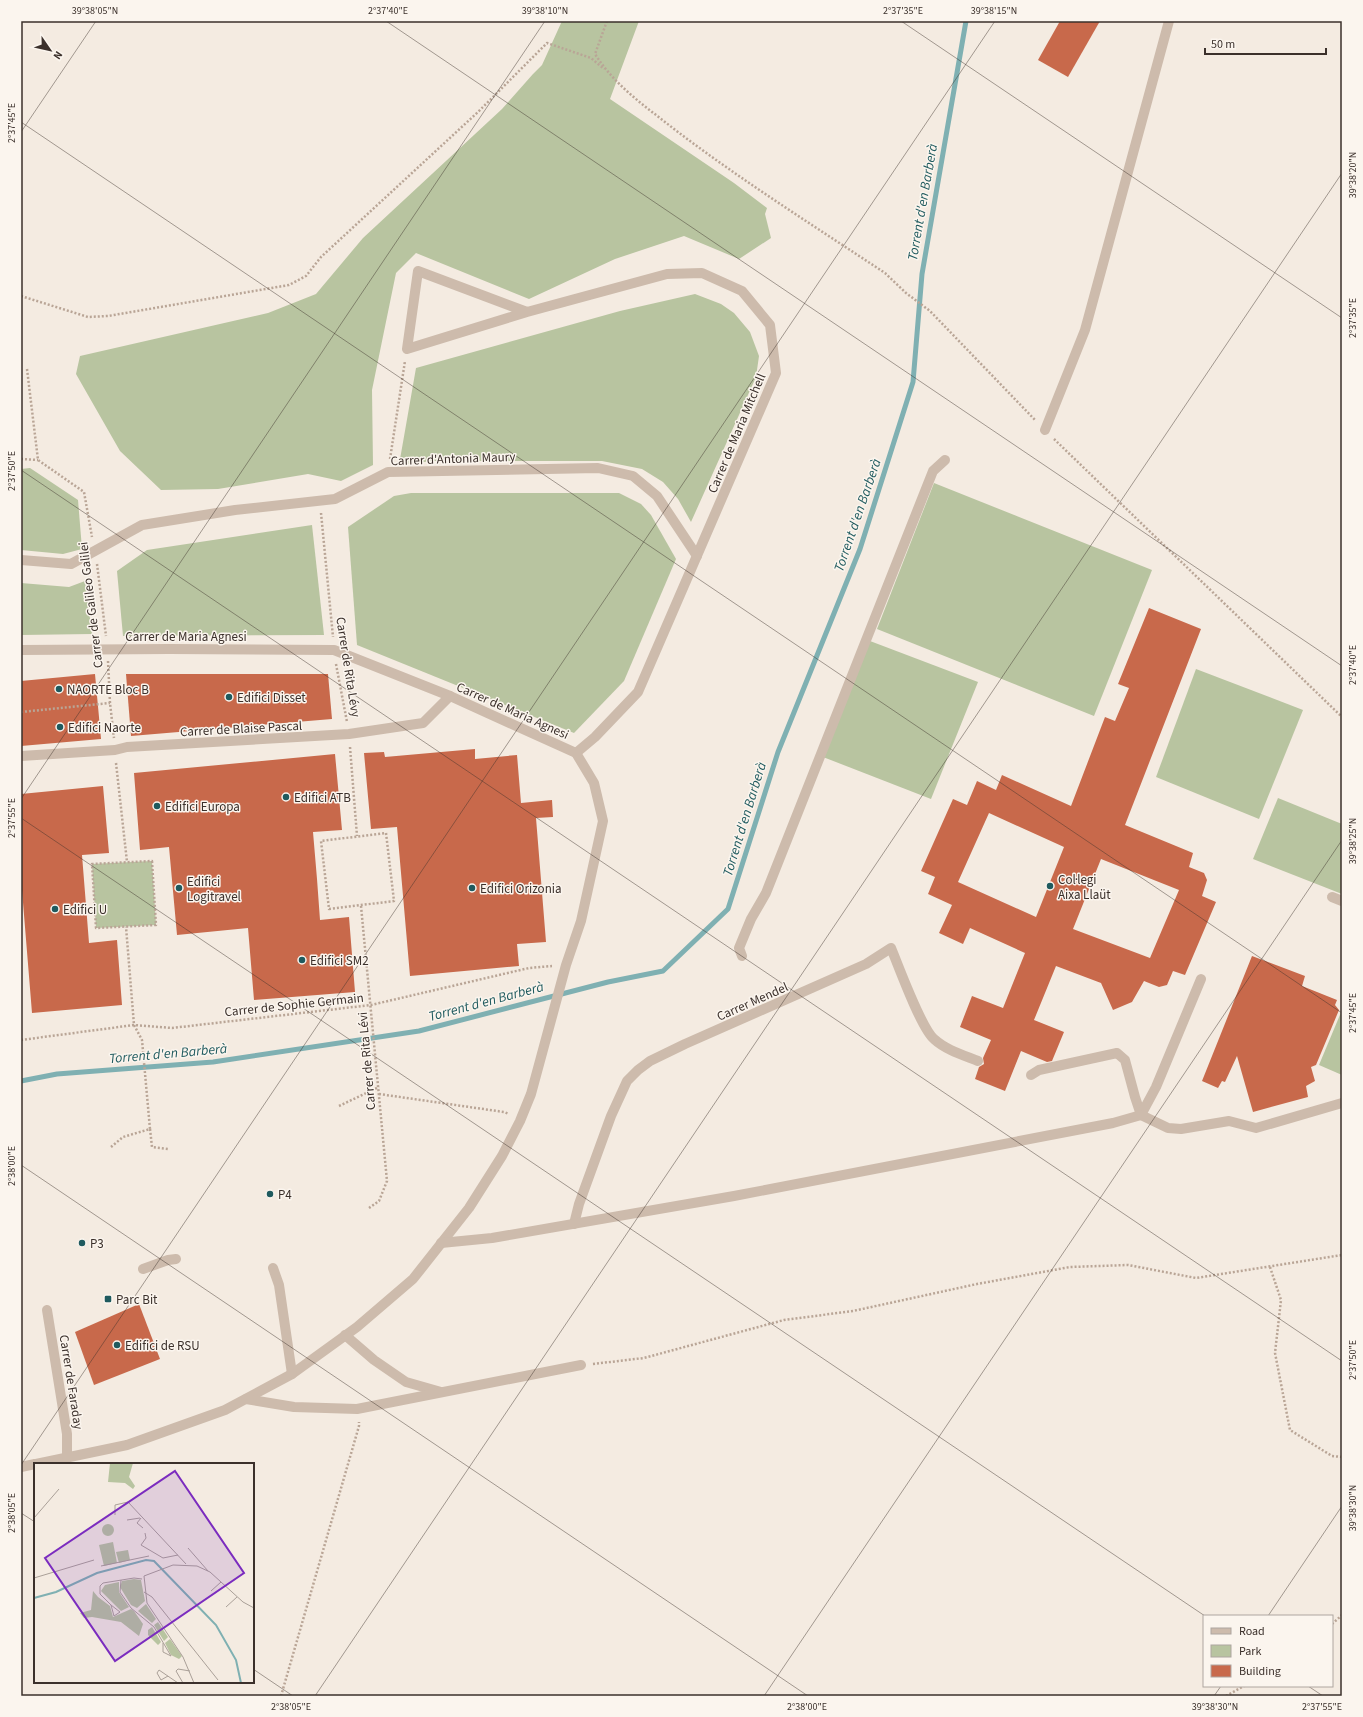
<svg xmlns="http://www.w3.org/2000/svg" width="1363" height="1717" font-family="'Source Sans 3',sans-serif">
<rect width="100%" height="100%" fill="#f4ebe1"/>
<g fill="#b8c4a0">
<path d="M562 21H639L610 99 734 183 767 208 765 214 771 238 739 259 684 236 615 259 529 299 416 253 396 273 372 390 373 465 341 481 308 474 218 489 161 490 120 451 76 374 80 356 268 313 316 294 363 238 502 109 533 74 542 65Z"/>
<path d="M695 294 721 304 734 313 750 332 759 356 756 377 691 522 678 499 663 482 642 469 602 461H432L399 465 416 368 620 311Z"/>
<path d="M30 468 78 500 82 549 63 554 21 550V469Z"/>
<path d="M934 483 1152 570 1094 716 877 629Z"/>
<path d="M411 493H619L641 504 651 515 676 559 624 681 574 733 357 645 348 527 394 496Z"/>
<path d="M312 525 324 635 123 636 117 571 147 550Z"/>
<path d="M85 581 92 634 21 635V583L69 587Z"/>
<path d="M870 641 978 682 931 799 823 757Z"/>
<path d="M1196 669 1303 710 1259 819 1156 777Z"/>
<path d="M1278 798 1342 824V894L1253 859Z"/>
<path d="M152 861 156 925 96 928 92 864Z"/>
<path d="M1342 1010V1075L1319 1065Z"/>
</g>
<g fill="none" stroke-linecap="round" stroke-linejoin="round">
<path stroke="#7fb0b2" stroke-width="5" d="M21 1081 57 1074 213 1062 419 1031 608 982 663 971 728 909 778 752 860 549 913 382 922 274 966 21"/>
</g>
<g fill="#c8694b" fill-rule="evenodd">
<path d="M1060 21H1100L1068 77 1038 60Z"/>
<path d="M1149 608 1201 629 1125 825 1193 853 1189 867 1204 873 1207 880 1202 896 1216 902 1185 975 1173 971 1167 985 1159 987 1144 981 1132 1002 1113 1010 1101 983 1056 966 1034 1020 1064 1032 1052 1061 1047 1062 1021 1051 1005 1091 975 1079 979 1067 984 1064 983 1058 991 1040 960 1027 972 996 1003 1008 1025 953 970 928 963 944 939 933 952 905 928 894 935 877 921 871 953 799 967 805 977 781 996 790 1002 775 1071 806 1105 717 1115 721 1129 688 1118 684ZM989 813 1064 847 1036 917 958 882ZM1101 859 1179 890 1150 958 1073 929Z"/>
<path d="M95 674 101 739 21 746V681Z"/>
<path d="M126 674H328L332 719 131 736Z"/>
<path d="M475 749V759L517 755 521 803 552 800 553 817 536 818 546 942 517 944 519 966 410 976 397 827 371 829 364 753 384 752 385 757Z"/>
<path d="M335 754 342 830 313 832 317 879 320 920 349 917 355 992 254 1000 248 928 177 935 169 847 140 850 134 773Z"/>
<path d="M103 786 109 853 82 855 89 943 117 940 122 1005 32 1013 21 878V794Z"/>
<path d="M1252 956 1305 976 1302 986 1337 1000 1335 1005 1339 1010 1316 1065 1311 1067 1315 1081 1306 1086 1308 1097 1253 1112 1237 1056 1225 1082 1222 1081 1218 1088 1202 1081Z"/>
<path d="M139 1304 160 1359 94 1385 75 1332Z"/>
</g>
<g fill="none" stroke-linecap="round" stroke-linejoin="round">
<g stroke="#b9a596" stroke-width="2.5" stroke-dasharray="2 2" stroke-linecap="butt">
<path d="M607 21 595 54C615 86 645 106 674 129 741 180 814 226 885 273L906 293 930 311 1036 421"/>
<path d="M21 296 88 317 108 316 289 285 306 276 321 257 478 112 547 43 591 58 604 69"/>
<path d="M27 369 38 460 84 492 92 537"/>
<path d="M1054 439 1342 717"/>
<path d="M21 459 38 460"/>
<path d="M390 459 405 361"/>
<path d="M321 513 333 637"/>
<path d="M97 564 106 636"/>
<path d="M108 661 110 703 114 738"/>
<path d="M336 664 347 722"/>
<path d="M21 712 110 703"/>
<path d="M350 747 357 836"/>
<path d="M116 763 127 862"/>
<path d="M386 833 394 901 329 909 321 841Z"/>
<path d="M152 861 156 925 96 928 92 864Z"/>
<path d="M361 906 387 1181 379 1201 369 1208"/>
<path d="M21 1040 134 1025 172 1028 371 1005 529 968 552 966"/>
<path d="M379 1094 504 1112 509 1114"/>
<path d="M339 1106 379 1087"/>
<path d="M150 1129 152 1147 168 1149"/>
<path d="M111 1147 123 1137 150 1129 142 1040 134 1025 126 927"/>
<path d="M1270 1267 1281 1300 1275 1353 1290 1430 1332 1456 1342 1457"/>
<path d="M593 1364 644 1358 784 1320 853 1311 977 1284 1070 1267 1128 1265 1196 1278 1342 1255"/>
<path d="M1332 1624 1342 1615"/>
<path d="M281 1696 359 1426V1422"/>
<path d="M1226 1696 1244 1686"/>
</g>
<g stroke="#cdbbac" stroke-width="10">
<path d="M527 312 407 349 418 271 527 312 667 274 702 273 742 291 770 325 776 373 638 692 595 737 576 753"/>
<path d="M1045 430 1085 330 1169 21"/>
<path d="M21 560 71 564 142 525 235 510 335 499 388 472 598 468 633 476 657 496 697 556"/>
<path d="M21 650 169 649 334 650 450 696 576 753 594 783 603 821 581 921 566 965 531 1094 520 1121 502 1156 469 1208 413 1279 357 1327 292 1374 225 1410 127 1445 36 1464"/>
<path d="M21 756 115 750 127 747 349 734 423 723 450 696"/>
<path d="M1332 897 1342 901"/>
<path d="M742 956 739 948 751 919 766 893 933 471 945 460"/>
<path d="M1031 1075 1039 1070 1117 1053 1125 1060 1135 1097 1141 1115"/>
<path d="M1141 1115 1156 1087 1201 979"/>
<path d="M574 1224 579 1204 611 1116 627 1081 638 1070 650 1061 685 1044 866 964 891 948C899 967 921 1028 934 1039 946 1050 963 1055 978 1061"/>
<path d="M441 1243 492 1238 734 1196 1113 1123 1141 1115 1168 1128 1181 1129 1229 1121 1256 1128 1342 1103"/>
<path d="M273 1268 279 1285 292 1374"/>
<path d="M143 1269 168 1260 176 1259"/>
<path d="M47 1310 67 1434V1458"/>
<path d="M345 1335 374 1360 406 1382 441 1392"/>
<path d="M246 1399 294 1407 357 1409 581 1365"/>
<path d="M21 1467 35 1464"/>
</g>
</g>
<path fill="none" stroke="#3b302b" stroke-width="1" stroke-opacity="0.45" d="M386 21 1342 666M901 21 1342 318M21 122 1342 1013M21 132 96 21M21 470 1342 1361M21 799 545 21M21 818 1205 1616M21 1165 808 1696M21 1465 995 21M21 1513 35 1522M1268 1616 1342 1506M253 1669 293 1696M1308 1686 1323 1696M315 1696 1342 173M764 1696 1342 840M1214 1696 1221 1686"/>
<g fill="#1f5a5e" stroke="#fbf5ee" stroke-width="1.5">
<circle cx="59" cy="689" r="4"/>
<circle cx="229" cy="697" r="4"/>
<circle cx="60" cy="727" r="4"/>
<circle cx="286" cy="797" r="4"/>
<circle cx="157" cy="806" r="4"/>
<circle cx="1050" cy="886" r="4"/>
<circle cx="179" cy="888" r="4"/>
<circle cx="472" cy="888" r="4"/>
<circle cx="55" cy="909" r="4"/>
<circle cx="302" cy="960" r="4"/>
<circle cx="270" cy="1194" r="4"/>
<circle cx="82" cy="1243" r="4"/>
<rect x="104" y="1295" width="8" height="8" rx="2"/>
<circle cx="117" cy="1345" r="4"/>
</g>
<g text-anchor="middle" stroke-width="3" stroke-linejoin="round" paint-order="stroke">
<g font-size="13" fill="#3b302b" stroke="#fbf5ee">
<text transform="translate(736 433) rotate(-67)" y="5">Carrer de Maria Mitchell</text>
<text transform="translate(453 458) rotate(-2)" y="5">Carrer d'Antonia Maury</text>
<text transform="translate(90 605) rotate(-97)" y="5">Carrer de Galileo Galilei</text>
<text x="186" y="641">Carrer de Maria Agnesi</text>
<text transform="translate(349 667) rotate(81)" y="5">Carrer de Rita Lévy</text>
<text transform="translate(513 710) rotate(24)" y="5">Carrer de Maria Agnesi</text>
<text transform="translate(241 728) rotate(-3)" y="5">Carrer de Blaise Pascal</text>
<text transform="translate(752 1001) rotate(-24)" y="5">Carrer Mendel</text>
<text transform="translate(294 1004) rotate(-6)" y="5">Carrer de Sophie Germain</text>
<text transform="translate(366 1061) rotate(-95)" y="5">Carrer de Rita Lévi</text>
<text transform="translate(72 1382) rotate(81)" y="5">Carrer de Faraday</text>
</g>
<g font-size="13" fill="#3b302b" stroke="#fbf5ee" text-anchor="start">
<text x="67" y="694">NAORTE Bloc B</text>
<text x="237" y="702">Edifici Disset</text>
<text x="68" y="732">Edifici Naorte</text>
<text x="294" y="802">Edifici ATB</text>
<text x="165" y="811">Edifici Europa</text>
<text x="1058" y="884">Col·legi<tspan x="1058" dy="15">Aixa Llaüt</tspan></text>
<text x="187" y="886">Edifici<tspan x="187" dy="15">Logitravel</tspan></text>
<text x="480" y="893">Edifici Orizonia</text>
<text x="63" y="914">Edifici U</text>
<text x="310" y="965">Edifici SM2</text>
<text x="278" y="1199">P4</text>
<text x="90" y="1248">P3</text>
<text x="116" y="1304">Parc Bit</text>
<text x="125" y="1350">Edifici de RSU</text>
</g>
<g font-size="14" font-style="italic" fill="#1f5a5e" stroke="#fbf5ee">
<text transform="translate(922 202) rotate(-80)" y="5">Torrent d'en Barberà</text>
<text transform="translate(857 515) rotate(-71)" y="5">Torrent d'en Barberà</text>
<text transform="translate(744 819) rotate(-73)" y="5">Torrent d'en Barberà</text>
<text transform="translate(486 1001) rotate(-15)" y="5">Torrent d'en Barberà</text>
<text transform="translate(168 1053) rotate(-5)" y="5">Torrent d'en Barberà</text>
</g>
</g>
<g transform="translate(34 1463)">
<rect width="220" height="220" fill="#f4ebe1"/>
<path d="M76 0H99L95 14 101 23 99 26 91 20 74 19ZM68 67a6 6 0 1 1 12 0a6 6 0 1 1-12 0ZM79 79 83 100 70 103 65 82ZM94 87 96 97 85 100 82 89ZM100 116 107 117 111 138 103 145 97 142 86 124 88 118ZM85 119V129L95 144 87 148 67 128 71 122ZM59 128 64 134 76 143 79 154 97 146 100 148 109 161 105 173 87 159 58 154 50 155 46 150 57 147ZM112 141 122 156 118 160 104 148ZM124 159 134 174 130 178 120 162ZM118 164 127 179 124 182 114 172V167ZM136 176 148 193 145 196 137 192 131 180Z" fill="#b8c4a0"/>
<path fill="none" stroke="#7fb0b2" stroke-width="2" d="M0 135 22 129 63 110 112 97 120 98 182 162 202 197 207 220"/>
<path fill="none" stroke="#aaa098" stroke-width="1" d="M81 52V42L94 39 152 101M0 55 25 26M107 55 103 60 109 65M93 57 106 55M111 70 112 75 107 82 129 95 144 92M154 85 174 108M67 103 115 93M0 115 60 97M87 117 86 129 97 145 120 164 137 193 129 189V180M177 128 187 119M110 129 118 134 184 217M77 142 86 149 80 153 77 142 66 131V123L69 120 100 115 108 116M192 144 203 134M134 213 127 217 123 210 125 207 144 220M149 220 142 208 144 206 156 208M160 220 149 194 113 140 110 113 139 102 163 103 176 109 209 139 220 145"/>
<path fill="#7b2cbf" fill-opacity="0.15" stroke="#7b2cbf" stroke-width="2" d="M141 8 210 110 81 198 11 95Z"/>
<rect width="220" height="220" fill="none" stroke="#3b302b" stroke-width="2"/>
</g>
<rect width="1363" height="1717" fill="none" stroke="#fbf5ee" stroke-width="44"/>
<rect x="1203" y="1615" width="130" height="72" fill="#fbf5ee" stroke="#aea6a0"/>
<rect x="1211" y="1628" width="20" height="6" fill="#cdbbac" stroke="#aea6a0"/>
<text x="1239" y="1635" font-size="12" fill="#3b302b">Road</text>
<rect x="1211" y="1645" width="20" height="12" fill="#b8c4a0" stroke="#aea6a0"/>
<text x="1239" y="1655" font-size="12" fill="#3b302b">Park</text>
<rect x="1211" y="1665" width="20" height="12" fill="#c8694b" stroke="#aea6a0"/>
<text x="1239" y="1675" font-size="12" fill="#3b302b">Building</text>
<g transform="translate(50 50) rotate(124)" stroke="#fbf5ee" stroke-width="3" paint-order="stroke">
<path d="M0-3L7 15L0 10L-7 15Z" fill="#3b302b"/>
<text y="-6" font-size="11" font-weight="bold" text-anchor="middle" fill="#3b302b">N</text>
</g>
<path d="M1205 48v6h121v-6" fill="none" stroke="#3b302b" stroke-width="2"/>
<text x="1211" y="48" font-size="12" fill="#3b302b" stroke="#fbf5ee" stroke-width="3" paint-order="stroke">50 m</text>
<rect x="22" y="22" width="1319" height="1673" fill="none" stroke="#3b302b" stroke-width="1.5"/>
<g font-size="10" text-anchor="middle" fill="#3b302b">
<text x="95" y="14">39°38'05"N</text>
<text x="388" y="14">2°37'40"E</text>
<text x="545" y="14">39°38'10"N</text>
<text x="903" y="14">2°37'35"E</text>
<text x="994" y="14">39°38'15"N</text>
<text transform="translate(11 123) rotate(-90)" y="4">2°37'45"E</text>
<text transform="translate(1352 175) rotate(-90)" y="4">39°38'20"N</text>
<text transform="translate(1352 318) rotate(-90)" y="4">2°37'35"E</text>
<text transform="translate(11 471) rotate(-90)" y="4">2°37'50"E</text>
<text transform="translate(1352 665) rotate(-90)" y="4">2°37'40"E</text>
<text transform="translate(11 818) rotate(-90)" y="4">2°37'55"E</text>
<text transform="translate(1352 841) rotate(-90)" y="4">39°38'25"N</text>
<text transform="translate(1352 1013) rotate(-90)" y="4">2°37'45"E</text>
<text transform="translate(11 1166) rotate(-90)" y="4">2°38'00"E</text>
<text transform="translate(1352 1360) rotate(-90)" y="4">2°37'50"E</text>
<text transform="translate(1352 1508) rotate(-90)" y="4">39°38'30"N</text>
<text transform="translate(11 1513) rotate(-90)" y="4">2°38'05"E</text>
<text x="291" y="1710">2°38'05"E</text>
<text x="807" y="1710">2°38'00"E</text>
<text x="1215" y="1710">39°38'30"N</text>
<text x="1322" y="1710">2°37'55"E</text>
</g>
</svg>
